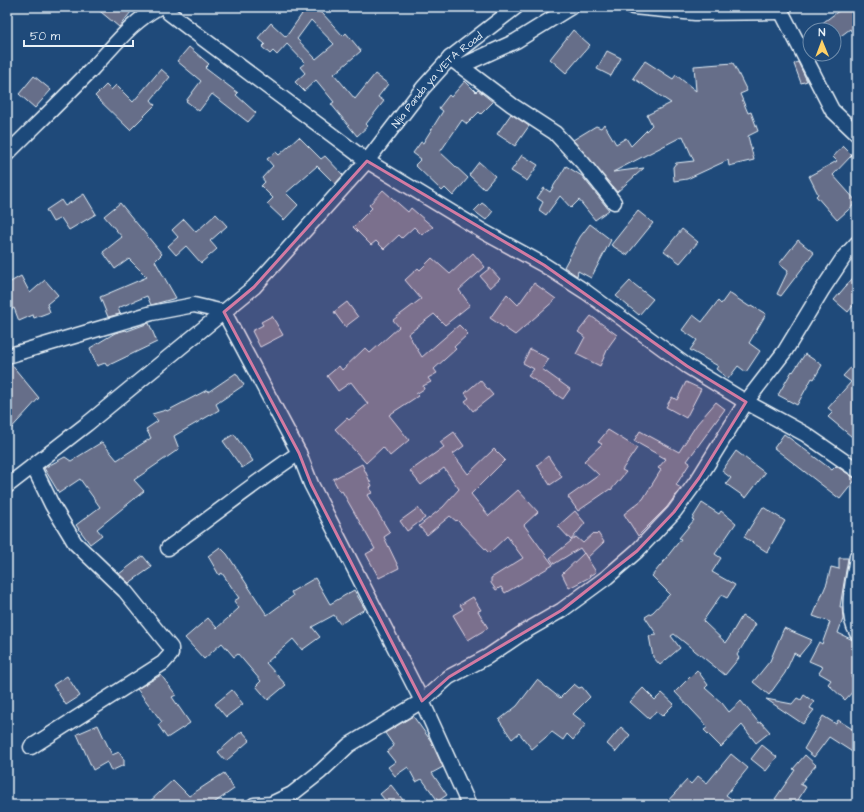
<svg xmlns="http://www.w3.org/2000/svg" width="864" height="812" font-family="'Architects Daughter',sans-serif">
<rect width="100%" height="100%" fill="#1f4a7a"/>
<filter id="ink" filterUnits="userSpaceOnUse"><feTurbulence type="fractalNoise" baseFrequency=".025" numOctaves="2"/><feDisplacementMap in="SourceGraphic" scale="8" xChannelSelector="R" yChannelSelector="G"/><feConvolveMatrix kernelMatrix="1 2 1 2 8 2 1 2 1" color-interpolation-filters="sRGB"/></filter>
<g filter="url(#ink)">
<g fill="#666e89" stroke="#e8f1f8" fill-rule="evenodd">
<path d="M95 7H135L119 27Z"/>
<path d="M292 7H311L323 14 343 36 346 33 361 51 334 74 355 99 375 74 388 84 378 97 384 101 366 124 368 126 357 136 331 104 334 102 316 80 304 91 295 82 305 73 300 67 305 63 287 44 277 55 273 51 270 54 262 47 265 44 258 38 271 23 286 37 302 14ZM311 20 334 44 316 59 297 39Z"/>
<path d="M844 7H857V41L850 29 834 41V30H813Z"/>
<path d="M573 30 590 45 566 73 550 59Z"/>
<path d="M189 47 209 64 205 68 238 93 236 95 256 113 248 122 212 94 199 111 186 101 201 81 177 61Z"/>
<path d="M607 51 621 58 611 76 597 69Z"/>
<path d="M645 61 673 79 676 75 696 91 694 66 733 63 747 91 740 94 748 113 751 112 758 131 748 136 754 160 729 166 728 160 687 179 674 181 673 167 676 163 694 161 683 136 613 172 644 168 617 192 573 140 596 126 601 128 604 124 616 144 626 138 631 146 652 125 647 115 671 103 633 78Z"/>
<path d="M798 62 807 81 801 83 794 64Z"/>
<path d="M161 69 170 77 151 100 155 105 130 130 95 96 106 85 111 90 116 85 133 102Z"/>
<path d="M34 76 51 90 35 108 19 94Z"/>
<path d="M465 81 476 92 478 90 493 102 481 114 479 112 467 124 462 120 440 152 468 178 453 196 445 188 442 191 415 165 421 159 413 153 421 142 423 143 443 111 439 108 449 95 451 97Z"/>
<path d="M511 114 529 126 515 146 497 134Z"/>
<path d="M299 137 321 159 325 156 343 175 335 184 317 166 286 193 298 205 284 220 267 204 273 198 261 186 265 182 262 178 273 166 267 159 276 152 279 155Z"/>
<path d="M843 146 852 155 833 175 857 202 837 220 816 196 818 194 809 176 837 161 833 157Z"/>
<path d="M522 155 538 165 527 181 511 171Z"/>
<path d="M479 162 495 176 484 189 469 175Z"/>
<path d="M566 166 582 176 609 210 595 220 579 200 571 208 560 196 546 215 539 210 543 202 537 198 544 188 550 192Z"/>
<path d="M383 190 408 212 411 208 433 227 422 235 414 227 402 238 399 235 384 249 376 241 371 245 353 227 372 208 369 205Z"/>
<path d="M84 194 96 214 69 230 61 218 53 222 46 210 61 200 65 206Z"/>
<path d="M120 203 162 254 155 261 176 298 151 305 147 296 118 308 120 314 108 317 100 297 147 277 129 259 115 269 103 252 122 237 104 216Z"/>
<path d="M482 203 493 211 486 220 474 211Z"/>
<path d="M638 211 653 223 627 255 611 245Z"/>
<path d="M216 214 227 226 210 241 217 249 201 263 186 246 176 255 168 246 178 237 172 230 184 219 196 232Z"/>
<path d="M590 224 611 240 591 278 578 271 577 276 564 267 580 237Z"/>
<path d="M682 229 698 242 680 263 664 251Z"/>
<path d="M798 240 814 253 781 296 777 294 788 271 779 264Z"/>
<path d="M473 253 485 267 459 290 470 305 445 325 434 314 408 334 422 357 459 325 468 334 454 347 456 349 434 369 437 373 428 378 431 382 423 386 424 389 416 394 418 396 389 415 409 440 390 456 383 447 366 463 335 429 347 418 349 420 368 404 351 382 338 391 327 376 339 366 342 370 365 348 370 353 399 327 393 320 421 299 405 280 418 268 420 270 432 258 450 274Z"/>
<path d="M490 268 500 279 490 288 480 276Z"/>
<path d="M857 273V301L848 312 834 300Z"/>
<path d="M21 276 30 293 45 280 58 295 47 304 50 312 34 318 33 315 19 321 14 308 7 312V284Z"/>
<path d="M630 281 653 299 639 315 616 296Z"/>
<path d="M534 283 556 299 515 335 490 318 507 294 518 305Z"/>
<path d="M729 293 750 307 751 305 766 314 749 343 760 351 746 372 738 366 728 379 716 369 718 366 690 350 697 340 682 330 693 315 702 322 718 301 721 304Z"/>
<path d="M347 302 358 317 345 327 334 312Z"/>
<path d="M272 316 283 335 260 347 252 331 263 325 261 322Z"/>
<path d="M591 316 617 335 609 346 600 366 576 354 585 337 578 332Z"/>
<path d="M149 323 157 342 107 366 105 363 97 366 90 348 115 333 126 330 127 331Z"/>
<path d="M530 349 549 359 542 369 570 389 563 399 528 376 534 369 523 363Z"/>
<path d="M805 354 822 365 814 379 812 378 797 405 778 395 792 371 793 372Z"/>
<path d="M857 361V441L828 417 833 412 828 408 851 382 843 376Z"/>
<path d="M7 364H11L39 398 7 433Z"/>
<path d="M236 373 244 385 216 404 219 410 174 436 179 449 134 480 144 491 97 529 102 535 90 544 76 525 100 507 80 479 59 493 44 468 65 457 71 461 102 442 117 460 151 438 146 429 158 421 152 414 166 410 167 411 207 390 208 392Z"/>
<path d="M480 380 493 395 473 411 465 401 469 398 465 393Z"/>
<path d="M686 382 701 389 686 418 666 407 672 397 677 400Z"/>
<path d="M716 402 725 409 687 461 690 463 676 485 681 488 667 507 638 536 624 514 643 499 661 470 658 468 666 459 634 441 640 431 679 452 697 424Z"/>
<path d="M608 430 637 448 622 470 626 472 611 490 610 489 578 511 568 497 599 475 584 461 602 444 598 442Z"/>
<path d="M454 432 464 446 453 454 468 474 494 449 505 460 471 494 489 516 518 490 538 512 524 525 553 565 505 593 501 587 496 590 491 583V578L523 558 507 536 489 553 457 520 456 521 450 516 427 535 419 526 443 507 459 489 444 468 421 485 410 471 444 447 440 442Z"/>
<path d="M234 434 253 461 242 468 223 441Z"/>
<path d="M784 434 832 470 836 466 856 479 840 499 774 448Z"/>
<path d="M736 451 765 473 746 498 726 484 731 478 722 471Z"/>
<path d="M548 456 562 477 550 485 537 465Z"/>
<path d="M362 464 372 486 369 487 372 493 367 495 390 533 384 537 399 568 379 578 366 554 375 549 342 491 340 492 333 479Z"/>
<path d="M702 503 719 514 721 511 736 523 715 554 721 558 712 572 735 585 727 598 721 595 703 621 726 643 742 616 756 624 737 655 739 658 725 675 674 634 671 636 680 648 660 665 653 657 649 636 657 635 645 617 653 612 670 594 652 576 681 539 679 538 694 520 692 519Z"/>
<path d="M763 507 785 521 767 552 744 537Z"/>
<path d="M418 508 425 518 407 531 400 521Z"/>
<path d="M575 511 585 523 571 540 558 526Z"/>
<path d="M594 533 596 535 598 533 604 542 587 558 580 548 554 564 550 558 576 537 583 543Z"/>
<path d="M220 547 227 554 267 615 293 596 291 592 315 578 330 604 354 590 365 609 340 624 334 615 312 627 320 637 302 650 293 639 266 663 286 685 268 700 256 686 261 681 238 654 234 657 222 643 204 659 185 638 208 618 217 628 239 608 234 601 239 598 222 573 219 575 208 556Z"/>
<path d="M584 553 596 572 589 576 590 577 569 588 562 574Z"/>
<path d="M143 556 152 567 129 583 119 574Z"/>
<path d="M839 558H848L840 607H842L843 619 838 633 857 642V666L851 677 857 683V687L845 700 828 684 831 680 819 673 823 667 809 661 819 642 822 644 830 622 813 616 827 583 831 567 839 569Z"/>
<path d="M473 597 481 610 478 611 488 628 468 640 453 615 463 609 460 605Z"/>
<path d="M784 628 812 640 799 656 794 653 785 673 769 695 753 682 770 661Z"/>
<path d="M697 670 708 685 705 688 722 703 729 712 741 701 759 723 761 722 770 732 756 743 742 725 721 747 704 730 708 727 675 692Z"/>
<path d="M161 675 176 695 172 697 190 723 167 738 158 725 162 722 137 689Z"/>
<path d="M67 676 80 696 66 705 53 685Z"/>
<path d="M537 680 560 698 574 684 579 688 582 687 590 697 573 714 586 724 573 740 567 734 563 740 552 732 532 749 519 733 512 739 499 720 517 706Z"/>
<path d="M643 688 655 700 662 693 674 704 662 716 656 711 649 719 630 702Z"/>
<path d="M232 690 243 704 226 717 215 704Z"/>
<path d="M804 695 814 702 810 708 814 710 803 724 766 699 792 704 797 698 801 700Z"/>
<path d="M413 716 431 741 443 767 432 773 447 795 438 801 422 779 416 782 408 767 395 776 388 767 395 762 387 752 394 746 385 733Z"/>
<path d="M823 716 836 724 838 720 857 732V755L829 737 814 757 804 749Z"/>
<path d="M98 725 112 755 119 752 124 760V765L111 771 107 762 93 770 77 734Z"/>
<path d="M621 727 630 735 616 752 607 744Z"/>
<path d="M242 731 250 740 226 761 218 752Z"/>
<path d="M762 745 777 757 766 771 751 759Z"/>
<path d="M731 754 748 768 726 795 740 805H664L687 780 691 784 698 776 707 783Z"/>
<path d="M805 755 816 765 800 784 806 787 795 805H786L775 799 795 770 793 769Z"/>
<path d="M224 773 234 789 211 805H146L173 780 189 796Z"/>
<path d="M391 785 403 800 397 805H389L380 794Z"/>
</g>
<g fill="none" stroke-linecap="round" stroke-linejoin="round">
<defs>
<g id="minor">
<path d="M166 7 169 13 190 29 367 161 484 232 544 265 586 292 687 366 746 402 805 434 857 470"/>
<path d="M633 7 695 13 782 12"/>
<path d="M779 7 832 110 857 134"/>
<path d="M450 58 512 105 555 133 583 163 614 202"/>
<path d="M461 66 516 41 571 7"/>
<path d="M7 154C35 126 64 98 92 69 115 45 130 23 159 7"/>
<path d="M7 356 152 313 194 305 224 312 299 453 311 484 422 701 469 805"/>
<path id="s1" d="M7 486 87 424 254 287 367 161 423 88 450 58 516 7"/>
<path d="M168 548C212 517 254 483 299 453"/>
<path d="M857 556C854 580 844 611 857 633"/>
<path d="M31 747 163 663 171 654V648L125 591 75 543 52 505 33 466"/>
<path d="M254 805 271 804 292 794 320 772 349 745 422 701 449 677 487 657 524 632 562 610 607 577 637 551 674 512 699 478 746 402 785 351 822 290 844 257 857 243"/>
</g>
</defs>
<use href="#minor" stroke="#e8f1f8" stroke-width="17"/>
<use href="#minor" stroke="#1f4a7a" stroke-width="14"/>
</g>
</g>
<path fill="#d37aa2" fill-opacity="0.2" stroke="#d37aa2" stroke-width="3" stroke-linejoin="round" d="M367 161 544 265 687 366 746 402 699 478 674 512 637 551 562 610 449 677 422 701 311 484 299 453 224 312 254 287Z"/>
<g text-anchor="middle" stroke-width="3" stroke-linejoin="round" paint-order="stroke">
<g font-size="11" fill="#e8f1f8" stroke="#1f4a7a">
<text dy="4" stroke="none"><textPath href="#s1" startOffset="594">Njia Panda ya VETA Road</textPath></text>
</g>
</g>
<rect width="864" height="812" fill="none" stroke="#1f4a7a" stroke-width="24"/>
<rect x="12" y="12" width="840" height="788" fill="none" stroke="#e8f1f8" stroke-width="1.5" filter="url(#ink)"/>
<g transform="translate(822 42) rotate(359)"><circle r="19" fill="#1f4a7a" stroke="#6f8dac"/>
<path d="M0-3L7 15L0 10L-7 15Z" fill="#ffd166"/>
<text y="-6" font-size="11" font-weight="bold" text-anchor="middle" fill="#e8f1f8">N</text>
</g>
<path d="M24 40v6h109v-6" fill="none" stroke="#e8f1f8" stroke-width="2"/>
<text x="30" y="40" font-size="12" fill="#e8f1f8" stroke="#1f4a7a" stroke-width="3" paint-order="stroke">50 m</text>
</svg>
